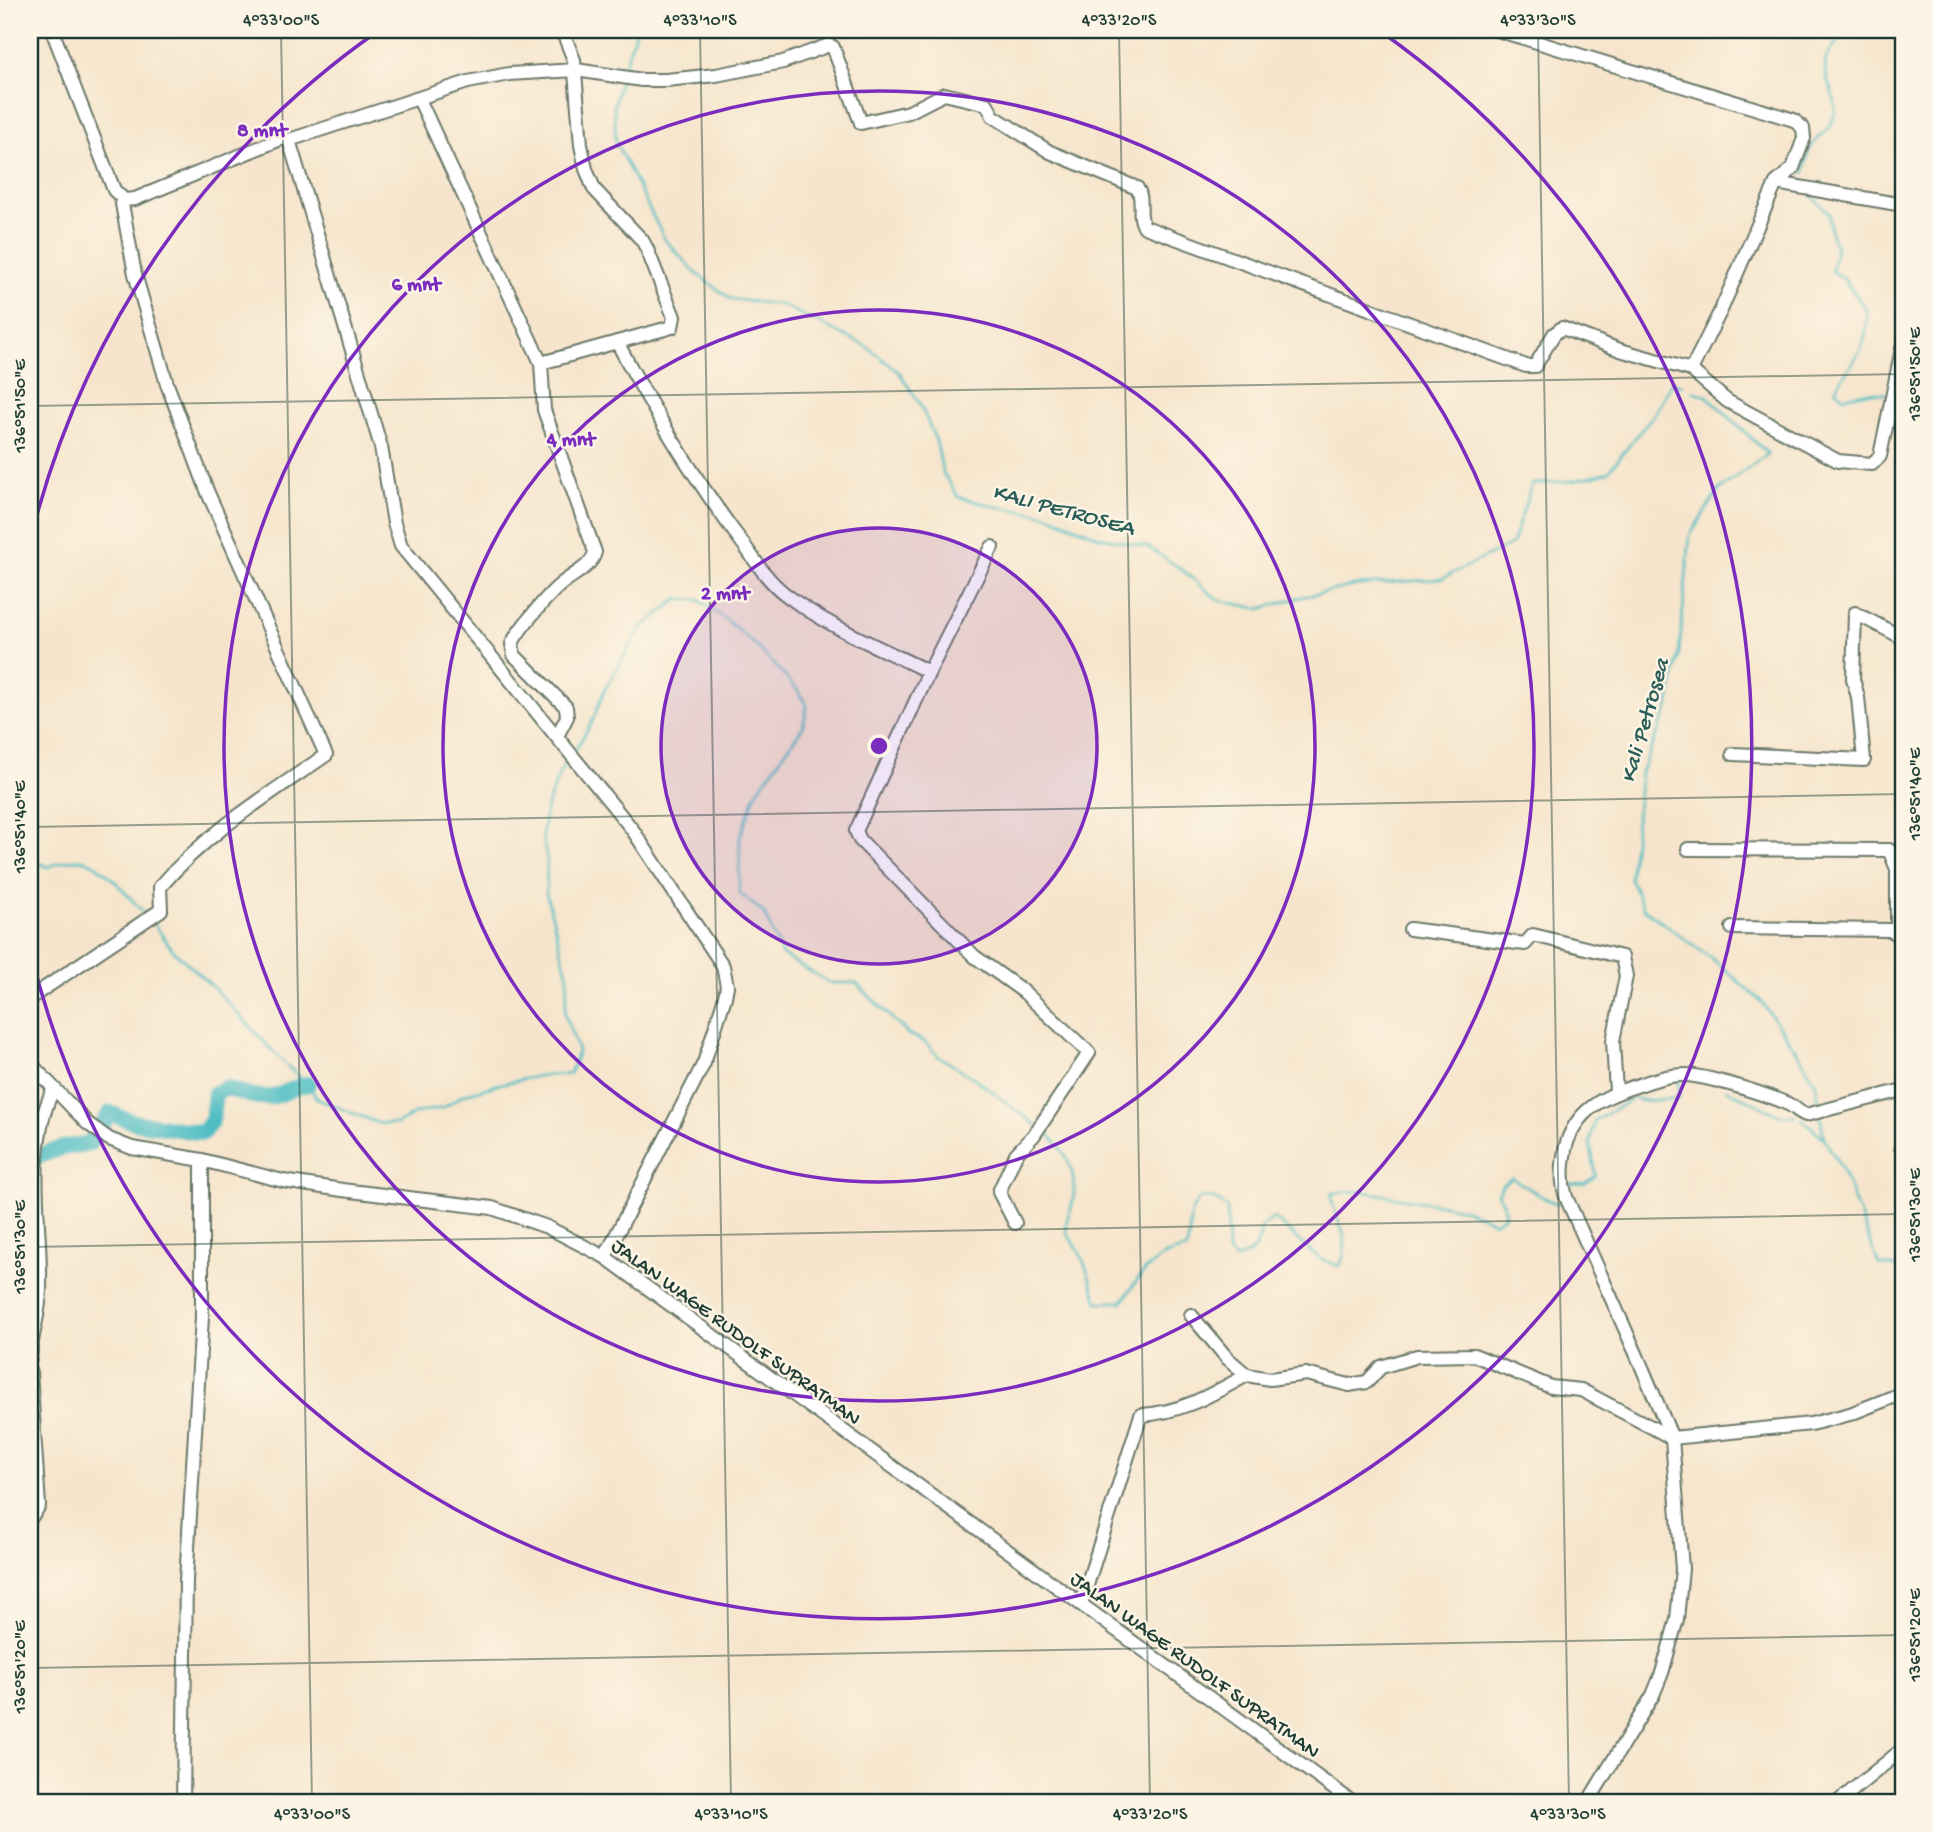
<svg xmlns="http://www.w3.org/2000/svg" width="1933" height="1832" font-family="'Gochi Hand',sans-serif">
<rect width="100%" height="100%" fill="#fcf5e5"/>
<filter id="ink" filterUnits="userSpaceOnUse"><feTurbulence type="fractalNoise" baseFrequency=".0143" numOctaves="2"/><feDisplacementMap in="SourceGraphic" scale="14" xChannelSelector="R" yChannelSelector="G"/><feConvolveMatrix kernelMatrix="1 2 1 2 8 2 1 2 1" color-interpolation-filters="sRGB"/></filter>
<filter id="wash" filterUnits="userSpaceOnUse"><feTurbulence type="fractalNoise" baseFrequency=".00686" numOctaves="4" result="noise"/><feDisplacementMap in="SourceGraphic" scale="28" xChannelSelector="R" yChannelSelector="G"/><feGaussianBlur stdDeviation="1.57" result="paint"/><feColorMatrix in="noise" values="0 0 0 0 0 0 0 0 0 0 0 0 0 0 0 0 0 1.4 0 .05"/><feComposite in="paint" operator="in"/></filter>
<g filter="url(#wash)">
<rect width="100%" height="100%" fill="#f6e5cc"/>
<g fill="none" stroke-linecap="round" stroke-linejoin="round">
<g stroke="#4fbdc4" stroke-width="2.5">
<path d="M622 73 636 30"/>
<path d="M620 80 614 106 616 143 665 240 697 274 731 299 782 305 866 346 899 372 920 404 936 441 943 473 958 497 993 506 1047 515 1100 537 1148 547 1181 569 1218 600 1260 609 1297 598 1359 585 1441 579 1512 544 1532 484 1573 481 1608 472 1655 413 1672 382 1681 385"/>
<path d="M1804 173C1806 162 1807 151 1814 143 1822 134 1831 129 1834 117 1841 96 1817 76 1828 54 1833 45 1844 37 1850 30"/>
<path d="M1810 194 1829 213 1831 233 1836 248 1832 271 1844 279 1867 311C1866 320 1867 331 1864 340 1859 359 1843 373 1835 390L1844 397 1869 392 1888 394"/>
<path d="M1693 391 1707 396 1768 454 1720 489 1690 535 1679 653 1668 709 1641 772 1630 879 1644 909 1715 961 1761 1001 1801 1058 1816 1084 1820 1109"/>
<path d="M575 751 593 720 604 691 640 629 678 599 699 600 725 619 754 644 781 672 798 691 807 706 803 727 756 793 740 837 739 893 764 913 782 955 830 983H856L908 1034 925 1042 938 1056 974 1078 1036 1125"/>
<path d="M30 859 48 867C59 863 74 857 87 861 107 868 131 900 146 915"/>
<path d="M153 923 173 950 213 987 286 1065 308 1084 317 1099 378 1123 397 1124 416 1113 443 1108 463 1095 500 1084 538 1076 570 1074 578 1051 565 1014 568 977 546 893 547 860 542 835 547 806 560 772 569 759"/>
<path d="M1726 1089 1778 1115 1796 1116"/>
<path d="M1820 1115 1824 1138 1842 1169 1879 1265 1903 1268"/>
<path d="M1802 1119 1824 1138"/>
<path d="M1042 1129C1064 1146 1078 1171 1073 1200 1072 1211 1064 1220 1067 1232 1069 1239 1076 1245 1079 1251 1087 1267 1092 1286 1098 1302H1122C1140 1275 1152 1255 1186 1249 1194 1227 1183 1216 1201 1197L1215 1199 1227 1208 1228 1252 1236 1259C1256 1253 1258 1246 1262 1226L1274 1218C1298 1237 1309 1258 1340 1266 1354 1233 1334 1224 1331 1194 1358 1187 1379 1195 1406 1199 1435 1204 1469 1206 1494 1223L1505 1215 1503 1202 1498 1194 1502 1185 1512 1178C1527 1186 1542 1199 1558 1204L1561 1199"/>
<path d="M1568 1187 1570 1184 1585 1183 1596 1176 1590 1143 1595 1121 1634 1098 1644 1101 1679 1098V1080"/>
</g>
<path stroke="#4fbdc4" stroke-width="16" d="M30 1166 31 1159 62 1148 90 1143 110 1113 134 1122 203 1133 212 1120 215 1093 226 1088C239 1092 256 1099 271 1097 283 1095 295 1086 308 1084"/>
</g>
</g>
<g filter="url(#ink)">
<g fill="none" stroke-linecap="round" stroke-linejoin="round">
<defs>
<g id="minor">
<path d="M52 30 114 190 124 200 135 199 283 138 289 140 381 447 394 523 401 546 632 829 723 966 727 986 725 997 704 1063 605 1257"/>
<path d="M1497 30 1794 120 1803 128 1804 138 1793 168 1776 183 1721 310 1691 370"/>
<path d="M419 99 541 363 672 327 674 317 647 249 642 240 594 189 586 169 581 145 574 60 562 30"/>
<path d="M289 140 468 82 509 74 576 70 642 80H666L716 75 783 62 829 45 833 47 861 123 909 112 944 94 987 104 993 116 1050 152 1137 188C1145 199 1136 217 1145 227L1526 366H1535L1554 334 1562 328 1620 350 1691 370 1727 401 1810 446 1838 461 1872 464 1880 456 1903 344"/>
<path d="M1776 183 1903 205"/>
<path d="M617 342C654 412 696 482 744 545 756 562 768 581 785 594 828 627 881 648 929 672"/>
<path d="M541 363 544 410 595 552C592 567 571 575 560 585 549 594 517 631 512 644L514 655 566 707 567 717 557 736"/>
<path d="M992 547 929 672 856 831 860 840 974 956 1024 992 1089 1053 1034 1135 1016 1154 999 1192 1015 1223"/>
<path d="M1733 754 1864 760 1858 697 1853 679 1855 613 1903 638"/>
<path d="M1688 849 1889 850 1897 869V932"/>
<path d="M1732 928 1890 930 1899 935 1903 955"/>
<path d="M1410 929 1525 944 1533 935 1622 957 1626 976 1613 1041 1616 1092"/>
<path d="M30 998 161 910 160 887C207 832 267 796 326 755L208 493 167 384 135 274 122 204"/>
<path d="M30 1063 87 1123 109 1139 132 1148 202 1160 283 1181 342 1190 492 1208 547 1227 605 1257 1352 1802"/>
<path d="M1901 1148H1903"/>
<path d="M1191 1315 1227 1358 1247 1375 1270 1379 1306 1374 1349 1385 1367 1382 1381 1367 1417 1356 1474 1355 1551 1387 1581 1390 1672 1438 1811 1424 1850 1414 1903 1393"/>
<path d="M30 1359C31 1335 40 1313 40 1289 42 1225 24 1150 53 1090"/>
<path d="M30 1372 39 1506 30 1519"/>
<path d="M1081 1604 1141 1415C1181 1413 1213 1394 1247 1375"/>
<path d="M183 1802 186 1581 202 1317V1160"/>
<path d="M1588 1802 1653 1695 1662 1673 1677 1619 1682 1569 1672 1438 1638 1358 1566 1197C1561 1181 1562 1167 1565 1150 1574 1109 1606 1095 1642 1084 1659 1078 1676 1073 1695 1076 1720 1080 1765 1094 1788 1104 1795 1107 1799 1113 1806 1115L1903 1090"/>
<path d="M1838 1802 1903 1749"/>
</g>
</defs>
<use href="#minor" stroke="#6a7869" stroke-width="16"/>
<use href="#minor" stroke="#fff" stroke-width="12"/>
</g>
</g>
<path fill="none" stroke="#1f3d34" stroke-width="2" stroke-opacity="0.45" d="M281 30 312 1802M700 30 731 1802M1119 30 1150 1802M1538 30 1569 1802M30 406 1903 374M30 827 1903 794M30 1247 1903 1214M30 1668 1903 1635"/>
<circle cx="879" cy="746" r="218" fill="#7b2cbf" fill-opacity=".12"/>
<g fill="none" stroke="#7b2cbf" stroke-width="3.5">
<circle cx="879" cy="746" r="218"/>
<circle cx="879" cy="746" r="436"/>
<circle cx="879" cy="746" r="655"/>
<path d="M30 542A873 873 0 0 1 378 31M1380 31A873 873 0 1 1 30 950"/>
</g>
<g text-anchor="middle" stroke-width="5" stroke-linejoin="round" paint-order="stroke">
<g font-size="21" fill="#1f3d34" stroke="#fcf5e5">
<text transform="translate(737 1331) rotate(36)" y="7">JALAN WAGE RUDOLF SUPRATMAN</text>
<text transform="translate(1196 1664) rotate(36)" y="7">JALAN WAGE RUDOLF SUPRATMAN</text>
</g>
<g font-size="23" font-style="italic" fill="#2b5d58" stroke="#fcf5e5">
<text transform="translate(1064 508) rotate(15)" y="8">KALI PETROSEA</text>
<text transform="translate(1643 720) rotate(-74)" y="8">Kali Petrosea</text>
</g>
</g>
<circle cx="879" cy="746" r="10" fill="#7b2cbf" stroke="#fcf5e5" stroke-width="3.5"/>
<g font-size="21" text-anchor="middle" font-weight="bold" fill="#7b2cbf" stroke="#fcf5e5" stroke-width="5" stroke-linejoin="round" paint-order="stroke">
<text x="262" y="136">8 mnt</text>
<text x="416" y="290">6 mnt</text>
<text x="571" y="445">4 mnt</text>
<text x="725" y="599">2 mnt</text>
</g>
<rect width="1933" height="1832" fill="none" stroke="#fcf5e5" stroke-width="77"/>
<rect x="38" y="38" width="1857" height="1756" fill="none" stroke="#1f3d34" stroke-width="2.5"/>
<g font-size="18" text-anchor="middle" fill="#1f3d34">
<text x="281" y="25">4°33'00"S</text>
<text x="700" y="25">4°33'10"S</text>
<text x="1119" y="25">4°33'20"S</text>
<text x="1538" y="25">4°33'30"S</text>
<text transform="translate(1914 374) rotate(-90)" y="6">136°51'50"E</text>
<text transform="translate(19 406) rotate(-90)" y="6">136°51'50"E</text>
<text transform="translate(1914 794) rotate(-90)" y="6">136°51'40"E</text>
<text transform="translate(19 827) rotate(-90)" y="6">136°51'40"E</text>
<text transform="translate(1914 1215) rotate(-90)" y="6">136°51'30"E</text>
<text transform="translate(19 1247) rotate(-90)" y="6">136°51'30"E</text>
<text transform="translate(1914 1635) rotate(-90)" y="6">136°51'20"E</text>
<text transform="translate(19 1667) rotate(-90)" y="6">136°51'20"E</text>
<text x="312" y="1819">4°33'00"S</text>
<text x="731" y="1819">4°33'10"S</text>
<text x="1150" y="1819">4°33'20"S</text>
<text x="1568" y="1819">4°33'30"S</text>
</g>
</svg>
